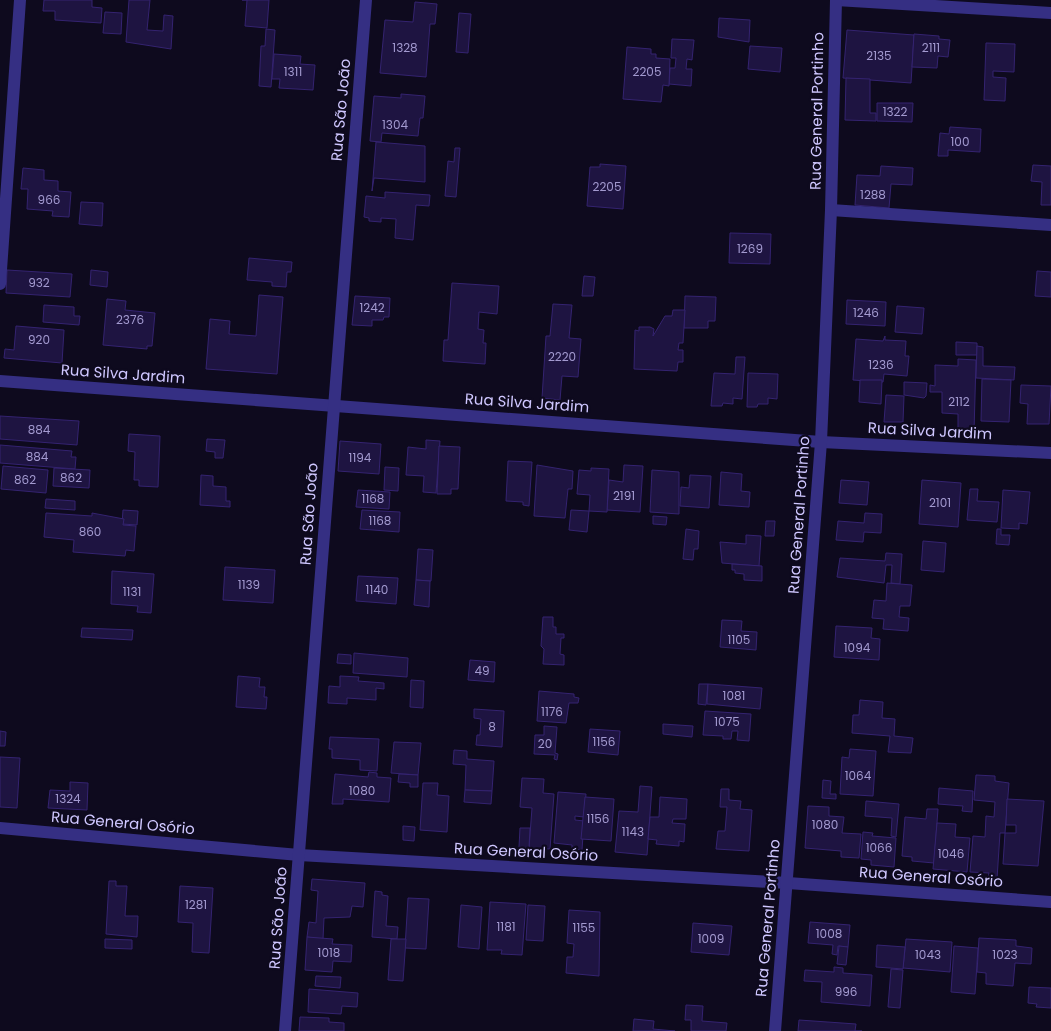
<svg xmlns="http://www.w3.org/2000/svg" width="1051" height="1031" font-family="Poppins,sans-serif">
<rect width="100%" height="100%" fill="#0e0a1e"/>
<g fill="#1e1441" stroke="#342370">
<path d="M44 0H92V7L102 8 101 23 55 20V11H43Z"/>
<path d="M129 0H150L147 30 163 31 164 15 173 16 171 49 126 42Z"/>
<path d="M242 0H269L267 28 245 26 247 0Z"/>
<path d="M415 2 437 4 435 24H430L426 77 380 73 385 20 413 22Z"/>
<path d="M105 12 122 13 121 34 103 33Z"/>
<path d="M459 13 471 14 468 53 456 52Z"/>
<path d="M719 18 750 20 749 42 718 37Z"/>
<path d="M266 29 275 30 271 87 259 86 261 46H265Z"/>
<path d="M847 30 914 35 911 83 843 78Z"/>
<path d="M914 34 939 36V39L950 40 948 57 938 56 937 68 912 67Z"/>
<path d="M672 39 694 40 692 60 687 59 686 69H692L691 86 669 84 670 68H675L676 58H671Z"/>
<path d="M986 43 1015 44 1014 72 993 71V77L1006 78 1005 101 984 100Z"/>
<path d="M750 46 782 48 780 72 748 69Z"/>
<path d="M627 47 651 49V54H656V58L670 59 669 86 663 85 661 102 623 99Z"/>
<path d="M274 54 301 56 300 64 315 65 313 90 279 88 280 79H272Z"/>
<path d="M846 78 870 79V113H876V121L845 120Z"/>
<path d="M401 94 425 96 423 118H420L418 136 382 133 381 142 370 141 374 96 401 98Z"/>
<path d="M877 103H913L912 122 877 121Z"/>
<path d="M950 127 981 129 980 152 948 150V156H938L940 133 949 134Z"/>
<path d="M376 142 425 146V182L374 178 372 191Z"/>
<path d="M455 148H460L456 197 445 196 448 161 454 162Z"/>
<path d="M600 164 626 166 623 209 587 206 590 167H600Z"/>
<path d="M1033 165 1051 166V205H1041L1042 182 1031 181Z"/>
<path d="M881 166 913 168 912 185 891 184 889 208 855 205 857 175 880 176Z"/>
<path d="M23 168 44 170V180L58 181V191L71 192 69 217 52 216 53 211 27 209 28 189H21Z"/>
<path d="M385 192 430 195 429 206 416 205 413 240 395 238 396 219 381 218V222L369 221V218L364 217 366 196 385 198Z"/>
<path d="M81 202 103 203 102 226 79 224Z"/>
<path d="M730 233 771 234 770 264 729 263Z"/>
<path d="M249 258 292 262 291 272H287L286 287 272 286V282L247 280Z"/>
<path d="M7 270 72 274 70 297 6 293Z"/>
<path d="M91 270 108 272 107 287 90 285Z"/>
<path d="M1037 271 1051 272V297L1035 296Z"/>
<path d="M584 276 595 277 593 296H582Z"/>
<path d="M452 283 499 286 497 314 479 312 478 329 484 330 483 343H486L485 364 443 361 444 340H448Z"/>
<path d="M259 295 283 297 277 374 206 369 210 319 230 321 229 334 256 336Z"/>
<path d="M355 296 390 298 389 317H384L383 320H372V326L352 325Z"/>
<path d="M685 296 716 297 715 321H708V328H684Z"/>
<path d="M107 299 126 301 125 310 155 313 152 346H147V349L103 345Z"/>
<path d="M847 300 886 302 885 326 846 324Z"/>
<path d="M553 304 572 305 569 338 581 339 578 377 562 376 560 400 542 398 546 336H550Z"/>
<path d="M44 305 74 307V316H80L79 325 43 322Z"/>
<path d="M897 306 924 308 922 334 895 332Z"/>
<path d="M673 310H685L683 343H679L678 350H683V362H678L677 371 634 369 635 330 639 331V327H650L654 329 653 336 665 316H672Z"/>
<path d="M16 326 64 330 62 363 4 358 5 349 14 350Z"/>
<path d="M885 336V340L906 341 905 356H909L907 376 884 374 883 382 853 380 856 339 883 341Z"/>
<path d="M956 342 977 343V355H956Z"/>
<path d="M977 346 983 347V366L1015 367 1014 380 976 378Z"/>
<path d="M736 357H745L742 399 733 398V404L723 403 722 406H711L714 373 735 374Z"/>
<path d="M958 359 976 360 974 432 958 431V414L942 413V392H930V385L935 386V365L958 366Z"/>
<path d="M748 373 778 374 777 399 768 398V404H758L757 407H747Z"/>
<path d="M982 379 1011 380 1009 422 981 421Z"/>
<path d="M860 380H882L881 404 859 402Z"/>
<path d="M904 382 927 383 926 396 924 398 904 395Z"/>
<path d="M1021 385 1051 386 1049 424H1027L1028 404 1020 403Z"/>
<path d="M886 395 904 396 903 422H884Z"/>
<path d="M0 416 79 421 77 445 0 439Z"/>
<path d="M129 434 160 436 158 487 139 486V480H134L135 452 128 451Z"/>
<path d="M207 439 225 440 223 458H215V452L206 451Z"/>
<path d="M426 440 440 441 436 493 423 492 424 476 406 475 408 447 426 449Z"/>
<path d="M340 441 381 444 379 474 338 471Z"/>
<path d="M0 445 72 451 71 457H76L75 469 0 463Z"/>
<path d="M439 446 460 447 458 489H451V494H437Z"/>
<path d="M508 461 532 462 529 506 523 505V502L506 501Z"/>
<path d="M537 465 573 471 572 489H568L565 518 534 516Z"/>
<path d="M624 465 643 466 640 512 607 510 609 480 623 482Z"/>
<path d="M3 466 48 470 46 493 1 489Z"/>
<path d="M385 467 399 468 398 491 384 490Z"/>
<path d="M54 468 90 470 89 488 53 486Z"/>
<path d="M591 468 609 469 607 512 589 511 590 495 577 494 579 470 591 471Z"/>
<path d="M652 470 679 472V514L650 512Z"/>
<path d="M721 472 742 474 741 491 750 492 749 507 719 505Z"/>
<path d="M201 475 213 476V486L226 487V501H230V507L200 505Z"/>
<path d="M690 475 711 476 709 508 680 506 681 487 689 488Z"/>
<path d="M841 480 869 482 867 505 839 503Z"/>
<path d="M922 480 961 483 958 527 919 524Z"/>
<path d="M970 489H978L977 501 999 502 997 522 967 520Z"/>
<path d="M358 490 390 492 389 509 356 507Z"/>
<path d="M1003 490 1030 492 1027 524 1019 523V529L1001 528Z"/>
<path d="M46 499 75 501V510L45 508Z"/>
<path d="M123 510 138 511 137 525 122 524Z"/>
<path d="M362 510 400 512 399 532 360 529Z"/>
<path d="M571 510 589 511 587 532 569 530Z"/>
<path d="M46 513 92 516V513L124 519 123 525 136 526 134 551 126 550 125 556 73 552 74 540 44 537Z"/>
<path d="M865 513 882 514 881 533 864 532 863 542 836 540 838 521 864 523Z"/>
<path d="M653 516 667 517 666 525 653 524Z"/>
<path d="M766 521H775L774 536H765Z"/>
<path d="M686 529 699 531 698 549H694L693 560 683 559Z"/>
<path d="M997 529H1001V535H1010L1009 545 996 544Z"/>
<path d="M746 535 761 536 759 566 722 563 720 542 746 544Z"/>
<path d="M923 541 946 543 944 572 921 570Z"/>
<path d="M418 549 433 550 431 581 416 580Z"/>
<path d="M886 553 902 554 900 584 891 583 892 565H886L884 583 837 577 840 558 885 561Z"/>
<path d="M732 564 762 566V581L744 580V574L735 573V570H732Z"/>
<path d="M225 567 275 570 273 603 223 600Z"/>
<path d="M112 571 154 574 151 613 137 612 138 606 111 604Z"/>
<path d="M358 576 398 578 396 604 356 601Z"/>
<path d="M416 580 430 581 429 607 414 605Z"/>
<path d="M887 583 912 585 910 606H900L899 617 909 618 908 631 883 629 884 619 872 618 874 600 886 601Z"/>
<path d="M543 617H553V627H556V634H564V638H561L560 654 564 655V665L543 664 544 649 541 646Z"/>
<path d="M722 620 742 621 741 631 757 632 756 650 720 647Z"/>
<path d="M836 626 872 628 871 638 880 639 879 660 834 657Z"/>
<path d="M82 628 133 630 132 640 81 637Z"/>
<path d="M354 653 408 658 407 677 353 673Z"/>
<path d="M338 654 351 655V664L337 663Z"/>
<path d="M470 660 495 662 494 682 468 680Z"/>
<path d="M238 676 260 678 259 687H265L264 697H267L266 709 236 707Z"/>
<path d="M340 676 359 677 358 681 384 683V689L376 688V700L347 698V704L328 703 329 686 340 687Z"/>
<path d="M411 680 424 681 423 708 410 707Z"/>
<path d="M699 684H708L706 705 698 704Z"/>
<path d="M708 684 762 688 760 709 707 704Z"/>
<path d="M539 691 574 694V697L579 698 578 703H569L566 723 537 721Z"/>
<path d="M860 700 883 702 882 718 895 719 894 736 913 738 911 753 888 752 890 736 852 733 853 715H859Z"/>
<path d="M474 709 504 711 502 747 476 745 477 735H480L481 719 474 718Z"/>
<path d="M705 711 751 714 749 741 737 740 738 731H732L731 739H723V736L703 735Z"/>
<path d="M663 724 693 726 692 737 663 734Z"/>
<path d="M544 726 557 727 555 753 558 754 557 760 554 759 555 755 534 754 535 735H544Z"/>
<path d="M590 729 620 731 618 755 588 752Z"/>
<path d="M0 731 6 732 5 746H0Z"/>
<path d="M330 737 379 739 377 771 360 770V760L332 758V749H329Z"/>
<path d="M394 742 421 743 418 775 391 773Z"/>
<path d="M850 749 876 751 873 796 840 794 842 757 849 758Z"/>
<path d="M454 750 467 751V759L494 761 492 791 465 790 466 765 453 764Z"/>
<path d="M0 757 20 758 17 808 0 807Z"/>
<path d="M369 772 377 773V777L391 778 389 802 343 799V804H332L335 774 368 777Z"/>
<path d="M399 774 418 775V787H410V783L398 782Z"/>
<path d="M976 775 995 776V781L1009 783 1005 833H1000L997 879 988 878 989 873 970 872 973 836 985 837 986 816 994 817 995 802 974 800Z"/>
<path d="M522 778 544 779 543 793 554 794 550 849 529 848 532 808 520 807Z"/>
<path d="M823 780 831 781 830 794H836V799L822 798Z"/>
<path d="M70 782 88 783 87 810 48 808 50 790 70 791Z"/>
<path d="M423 783H438L437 795 449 796 447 832 420 830Z"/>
<path d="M640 786 652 787 647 855 615 852 619 811 638 812Z"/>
<path d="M939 788 973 791 972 812 962 811 963 806 938 804Z"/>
<path d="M721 789H729V800L741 801 740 809 752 810 749 851 716 849 718 831H725L727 807H720Z"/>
<path d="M465 790 492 791 491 804 464 802Z"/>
<path d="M558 792 586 794 584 817 575 816V820L584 821 582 850 572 849V845L554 843Z"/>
<path d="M585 797 614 799 611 841 581 839Z"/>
<path d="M660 797 687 799 686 819H673L672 823 685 824 684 842 679 841V846L656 844 657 840 648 839 650 817H659Z"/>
<path d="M1007 799 1044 801 1038 866 1003 864 1005 833H1016V825H1006Z"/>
<path d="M866 801 899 804 896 837 891 836 892 818 865 816Z"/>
<path d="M808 806 829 807V816L844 817 842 833 861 834 859 858 841 857V851L805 848Z"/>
<path d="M927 809H938L934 863 912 861V857L902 856 905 817 926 819Z"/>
<path d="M937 823 956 824 955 837 970 838 967 872 933 869Z"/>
<path d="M403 826 415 827 414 841 403 840Z"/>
<path d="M520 828H530L529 848 519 847Z"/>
<path d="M863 832 873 833 872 836 896 838 894 867 871 865V860L861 859Z"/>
<path d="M312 879 365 883 363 907 352 906 350 917 324 918 323 939 307 937 309 922 316 923 318 891 311 890Z"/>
<path d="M109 881H116V886H127L125 916H138L137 937 106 934Z"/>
<path d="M180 886 213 888 209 953 192 952 193 923 178 922Z"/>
<path d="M375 891 382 892V895L388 896 386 926 398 927 397 939 372 937Z"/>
<path d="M408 898 429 899 426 949 405 948Z"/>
<path d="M490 902 526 904 522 955 501 954 502 950H487Z"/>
<path d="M461 905 482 907 479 949 458 947Z"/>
<path d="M528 905 545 906 543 941 526 940Z"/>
<path d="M569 910 600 912 599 976 566 973 567 957H573L574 944 567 943Z"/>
<path d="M810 922 850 925 848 947 838 946 837 955 832 954 833 945 808 943Z"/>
<path d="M693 923 732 926 729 955 691 952Z"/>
<path d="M307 937 333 939 332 944 352 945 351 962 333 961 332 972 305 970Z"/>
<path d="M979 938 1016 940V946L1032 948 1031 964 1015 963 1013 986 986 984V973L977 972Z"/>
<path d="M105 939 132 940V949L105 948Z"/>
<path d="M391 939H406L403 981 388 980Z"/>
<path d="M906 939 952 942 950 972 903 968Z"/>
<path d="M877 945 905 947 903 969 876 967Z"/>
<path d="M839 946 848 947 846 965 837 964Z"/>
<path d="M954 946 978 948 975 994 951 992Z"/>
<path d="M834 967 843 968V973L872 975 870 1006 821 1002 822 982 804 981 805 970 834 972Z"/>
<path d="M891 969 903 970 900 1008 888 1007Z"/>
<path d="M316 976 341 977 340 988 315 986Z"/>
<path d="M1029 987 1051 988V1008L1036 1007 1037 1004 1028 1003Z"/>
<path d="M309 989 358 993 357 1007 342 1006 341 1014 308 1012Z"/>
<path d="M686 1005 703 1006 702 1021 727 1023 726 1031H691V1020H685Z"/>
<path d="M300 1017 329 1018V1022L344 1023V1031H299Z"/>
<path d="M634 1019 654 1021 653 1029 675 1031H633Z"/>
<path d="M799 1020 856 1024 855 1031H862H798Z"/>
</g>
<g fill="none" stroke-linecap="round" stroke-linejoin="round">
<g stroke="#352f83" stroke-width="12">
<path d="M836 0 1051 13"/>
<path d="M831 210 1051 225"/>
<path d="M0 284 20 0"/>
<path d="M0 381 821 442 1051 453"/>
<path d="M0 828 299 855 788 883 1051 902"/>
<path d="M285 1031 366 0"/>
<path d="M775 1031 821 442 831 210 836 0"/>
</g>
</g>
<g text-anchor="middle" stroke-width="4.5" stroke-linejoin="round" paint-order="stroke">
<g font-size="12" fill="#a39ad0">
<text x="405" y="52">1328</text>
<text x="931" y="52">2111</text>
<text x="879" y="60">2135</text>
<text x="293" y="76">1311</text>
<text x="647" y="76">2205</text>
<text x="895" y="116">1322</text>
<text x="395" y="129">1304</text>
<text x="960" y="146">100</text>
<text x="607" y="191">2205</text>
<text x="873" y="199">1288</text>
<text x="49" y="204">966</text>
<text x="750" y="253">1269</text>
<text x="39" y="287">932</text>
<text x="372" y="312">1242</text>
<text x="866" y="317">1246</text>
<text x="130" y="324">2376</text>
<text x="39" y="344">920</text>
<text x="562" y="361">2220</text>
<text x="881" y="369">1236</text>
<text x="959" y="406">2112</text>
<text x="39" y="434">884</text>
<text x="37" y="461">884</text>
<text x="360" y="462">1194</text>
<text x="71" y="482">862</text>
<text x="25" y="484">862</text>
<text x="624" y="500">2191</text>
<text x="373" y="503">1168</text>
<text x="940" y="507">2101</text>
<text x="380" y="525">1168</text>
<text x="90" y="536">860</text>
<text x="249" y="589">1139</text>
<text x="377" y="594">1140</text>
<text x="132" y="596">1131</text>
<text x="739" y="644">1105</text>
<text x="857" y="652">1094</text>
<text x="482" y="675">49</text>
<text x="734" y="700">1081</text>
<text x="552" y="716">1176</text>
<text x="727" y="726">1075</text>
<text x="492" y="731">8</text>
<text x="604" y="746">1156</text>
<text x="545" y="748">20</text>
<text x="858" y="780">1064</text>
<text x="362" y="795">1080</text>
<text x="68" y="803">1324</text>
<text x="598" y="823">1156</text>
<text x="825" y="829">1080</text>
<text x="633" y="836">1143</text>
<text x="879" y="852">1066</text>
<text x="951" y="858">1046</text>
<text x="196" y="909">1281</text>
<text x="506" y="931">1181</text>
<text x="584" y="932">1155</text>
<text x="829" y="938">1008</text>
<text x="711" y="943">1009</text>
<text x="329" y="957">1018</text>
<text x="928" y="959">1043</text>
<text x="1005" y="959">1023</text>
<text x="846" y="996">996</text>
</g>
<g font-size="15" fill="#cfc7ff" stroke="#0e0a1e">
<text transform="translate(341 110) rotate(-85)" y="5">Rua São João</text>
<text transform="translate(817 111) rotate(-89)" y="5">Rua General Portinho</text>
<text transform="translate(123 374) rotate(4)" y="5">Rua Silva Jardim</text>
<text transform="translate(527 403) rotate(4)" y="5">Rua Silva Jardim</text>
<text transform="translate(930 431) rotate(3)" y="5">Rua Silva Jardim</text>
<text transform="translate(309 514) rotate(-86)" y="5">Rua São João</text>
<text transform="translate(799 515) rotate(-86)" y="5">Rua General Portinho</text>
<text transform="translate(123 823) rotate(5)" y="5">Rua General Osório</text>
<text transform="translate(526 852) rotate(3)" y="5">Rua General Osório</text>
<text transform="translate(931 877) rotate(4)" y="5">Rua General Osório</text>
<text transform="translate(278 918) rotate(-86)" y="5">Rua São João</text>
<text transform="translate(768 918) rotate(-85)" y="5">Rua General Portinho</text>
</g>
</g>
</svg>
